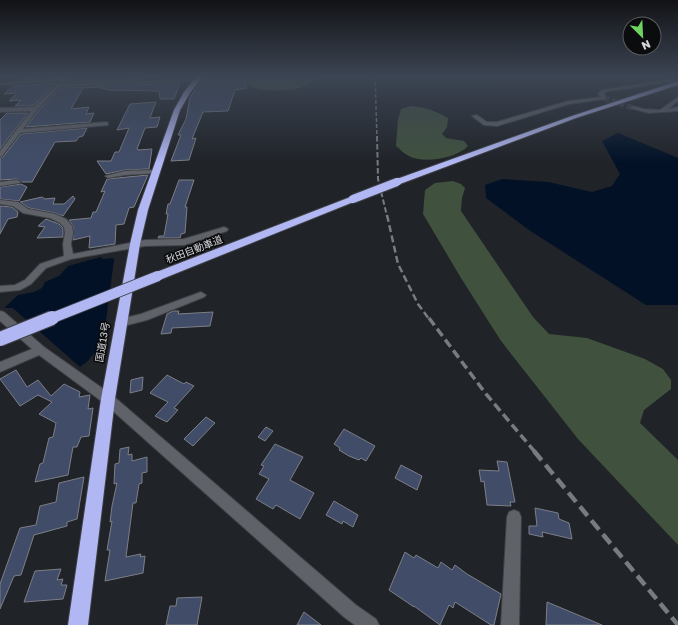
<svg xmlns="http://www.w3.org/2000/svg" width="678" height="625" font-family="'Golos Text','Noto Sans JP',sans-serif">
<rect width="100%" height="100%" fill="#202328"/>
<g fill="#40513e">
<path d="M249 76H323C317 80 302 88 295 89 284 91 253 92 246 83Z"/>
<path d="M411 106C425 107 436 111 448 118L447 127 442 134 446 138 464 141 468 146C457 158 424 164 409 156 404 154 400 149 396 146L398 119 401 109Z"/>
<path d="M453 181 461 184 465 188 462 198 461 211 533 317 549 334 587 338 645 359 663 369 671 380V389L644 410 640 423 678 460V545L578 439 501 341 461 278 423 214 425 190 435 183Z"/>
</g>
<g fill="#021126">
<path d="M618 133 678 158V305H646L529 230 486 198 485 185 502 179 548 182 592 192 612 186 620 174 602 141Z"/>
<path d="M101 257 103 259 113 258 114 260 103 342 87 362 80 367 15 310 12 308H4L18 295 34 292 42 288 45 282 59 276 68 266Z"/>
</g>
<g fill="#414c68" stroke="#7d7f86">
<path d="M24 76H63L19 80Z"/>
<path d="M106 76H142V80L65 82 69 78H104Z"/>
<path d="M243 76 247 88 235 90 228 111 203 112 192 139 196 138 189 160 171 161 181 135H178L186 119 190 97 204 77Z"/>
<path d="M56 83 33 106H15L21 100 9 101 17 93 4 94 13 86Z"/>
<path d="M180 83 174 99H160L159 91 109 90 97 87 83 88 71 109 89 107 86 114 94 113 90 122 26 127 39 110 60 88Z"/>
<path d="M156 102 150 118 160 117 157 127 145 128 137 149H138V150L152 149 149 169 125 170 106 174 97 161H111L115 152H119L129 128 117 130 130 104Z"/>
<path d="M7 113H28L0 149V120Z"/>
<path d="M87 128 83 136 79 137 76 141 55 142 32 182H22L17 179 0 180V158L3 157 21 134Z"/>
<path d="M148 175 134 207 129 208 124 224 116 225 115 244 89 248 90 236 73 240V226L69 220 91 218 93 212H96L105 191 101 192 107 179Z"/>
<path d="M179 180H194L185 207H187L185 233 181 234 180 238H158L159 236H164L168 214H166L168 204H170Z"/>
<path d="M21 184 27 187 19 201 0 199V187Z"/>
<path d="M73 196 75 199 63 216 55 213 29 208 20 202 42 197 45 199 55 198 53 204H64Z"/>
<path d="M0 206 12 207 18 212 17 217 8 219 0 234Z"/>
<path d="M46 219 59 224 63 228V237L37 238 45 227 38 226Z"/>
<path d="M173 311H179L178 314 213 312 210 326 172 328 171 333 161 334 167 314Z"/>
<path d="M16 370 27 387 38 380 51 396 64 384 80 392 79 397 90 395 88 409 93 408 89 436 81 437 77 447H73L68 475 35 482 40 464 43 463 49 438 53 437 56 423 39 414 52 402 38 395 20 406 0 379Z"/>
<path d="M167 375 184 384 186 382 194 386 174 408 178 410 167 422 155 416 168 402 150 393Z"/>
<path d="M143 377 142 390 130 393 131 380Z"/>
<path d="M206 417 215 423 193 446 184 439Z"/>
<path d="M266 427 273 431 265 441 258 437Z"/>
<path d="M344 429 375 446 366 461 361 458 359 460 349 456 339 450 340 448 334 444Z"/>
<path d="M275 444 303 457 290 480 314 493 300 519 276 505 273 509 256 499 269 479 259 474 264 466 261 465Z"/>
<path d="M129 447 128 455 132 454V461L147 457V472L142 473V483L139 484 136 503H133L126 557 141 554 140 557 145 556 143 573 105 581 110 550H107L112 521 110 522 112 506 117 483 114 484 115 464 119 463 120 449Z"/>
<path d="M497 461 507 462 515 502H510L511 506 487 505 484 481 481 482 479 470 499 471Z"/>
<path d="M401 465 422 476 417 490 395 478Z"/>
<path d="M84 477 77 519 67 522V526L34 535 21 575 14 576 0 609V584L20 528 36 525 40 506 56 502 59 483Z"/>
<path d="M334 501 358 515 353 527 343 521 342 524 326 515Z"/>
<path d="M535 508 558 513 559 519 569 523 572 539 542 532 543 537 529 534V526H537Z"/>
<path d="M405 552 414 558 416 555 438 568 441 562 452 570 455 565 467 574 501 594 494 625H491L455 602 453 608 449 605 440 625 414 606V607L389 590Z"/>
<path d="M61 569 57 580 63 579 61 585H67L63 599 24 602 35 571Z"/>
<path d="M202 597 197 625H166L170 606H176L177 598Z"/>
<path d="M547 602 602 625H546Z"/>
<path d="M304 612 321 625H297Z"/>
</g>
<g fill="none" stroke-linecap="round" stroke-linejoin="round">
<path stroke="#3b3e43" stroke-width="5.5" stroke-dasharray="5.5 2.5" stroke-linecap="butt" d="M604 98 633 108"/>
<defs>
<g id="minor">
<path d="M65 76H69L62 84 196 79 198 80 196 81 59 87 38 109 23 129 106 122 108 123V125L20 133 2 156 0 157V151L31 111 0 112V108L34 107 60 81 0 85V83L63 78Z"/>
<path d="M673 79 675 81 604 92 606 99 569 104 497 126 484 125 472 116 477 115 487 122H497L568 101 601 97 598 94 602 90Z"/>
<path d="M678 97V101L668 109 678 107V111L649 113 630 108 633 106 644 109 660 110Z"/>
<path d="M156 170 159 172 158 173 125 175 108 178 105 176 125 171Z"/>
<path d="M17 180 21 182 19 183 0 186V182Z"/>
<path d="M0 200 18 202 28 209 55 214 66 219 72 226 73 233 71 244 73 254 145 240 184 239 224 227 228 229 227 231 185 245 145 246 71 259 46 268 31 284 20 290 0 292V286L15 285 25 280 40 264 64 256 63 244 65 233 64 227 60 223 50 218 23 213 13 206 0 204Z"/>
<path d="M201 292 206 295 204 297 147 320 120 327 116 326 115 323 116 320 141 314Z"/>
<path d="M0 311 4 312 44 347 112 395 356 605 376 619 379 625H355L344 617 104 403 39 355 0 372V362L32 349 0 321Z"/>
<path d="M514 510 519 512 521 517 519 625H501L507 517 509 512Z"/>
</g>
<g id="highway">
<path d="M197 76H203L190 93 180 110 148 210 140 244 115 399 88 625H68L101 399 130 244 138 210 174 110 184 92Z"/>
<path d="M678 81V85L576 118 400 184H394L393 182 394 180 572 116Z"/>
<path d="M353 196 357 199 356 201 162 279H154L152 276 154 273Z"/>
</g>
</defs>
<use href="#minor" stroke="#3f4145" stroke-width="2"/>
<use href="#highway" stroke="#3f4145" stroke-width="2"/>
<use href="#minor" fill="#5f6269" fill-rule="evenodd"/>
<use href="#highway" fill="#b0b7f3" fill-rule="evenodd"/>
<path stroke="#787b7f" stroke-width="1.5" stroke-dasharray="4 2" stroke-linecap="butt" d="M375 76 377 137"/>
<path stroke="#787b7f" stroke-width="2" stroke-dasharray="5.5 2.5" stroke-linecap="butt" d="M377 136 378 179 387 216"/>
<path stroke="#787b7f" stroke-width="2.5" stroke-dasharray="7 3.5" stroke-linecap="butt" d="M387 215 398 264 418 304 429 319"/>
<path stroke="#787b7f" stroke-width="3.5" stroke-dasharray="9 4.5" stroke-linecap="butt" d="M429 318 486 394 535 452"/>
<path stroke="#787b7f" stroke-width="4.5" stroke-dasharray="12 6" stroke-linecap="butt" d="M534 451 678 625"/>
<defs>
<path id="highway-bridge-far2" d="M353 199 397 182"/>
<path id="highway-bridge-far1" d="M50 319 158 276"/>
<path id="highway-bridge" d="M0 339 52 318"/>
</defs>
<use href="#highway-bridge-far2" stroke="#3f4145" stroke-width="10" stroke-linecap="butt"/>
<use href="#highway-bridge-far1" stroke="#3f4145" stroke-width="12" stroke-linecap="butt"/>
<use href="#highway-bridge" stroke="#3f4145" stroke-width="16" stroke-linecap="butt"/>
<use href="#highway-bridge-far2" stroke="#b0b7f3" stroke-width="8"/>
<use href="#highway-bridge-far1" stroke="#b0b7f3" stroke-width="10"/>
<use href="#highway-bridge" stroke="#b0b7f3" stroke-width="14"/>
</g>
<linearGradient id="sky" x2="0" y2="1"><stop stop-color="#121316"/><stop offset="0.47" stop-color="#3c4553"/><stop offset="1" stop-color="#3c4553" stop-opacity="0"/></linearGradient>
<rect width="678" height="163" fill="url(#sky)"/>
<g text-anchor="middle" stroke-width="3.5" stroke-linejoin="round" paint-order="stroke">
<g font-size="10" fill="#d4d6da" stroke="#0b0c0e">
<text transform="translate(194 249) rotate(-21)" y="4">秋田自動車道</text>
<text transform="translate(102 342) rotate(-80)" y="4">国道13号</text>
</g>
</g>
<g transform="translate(642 36) rotate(156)"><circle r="19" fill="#0b0c0e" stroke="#5b5d60"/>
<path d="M0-3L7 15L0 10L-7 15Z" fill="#6ed360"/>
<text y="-6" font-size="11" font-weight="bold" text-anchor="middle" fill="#d4d6da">N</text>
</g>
</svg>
